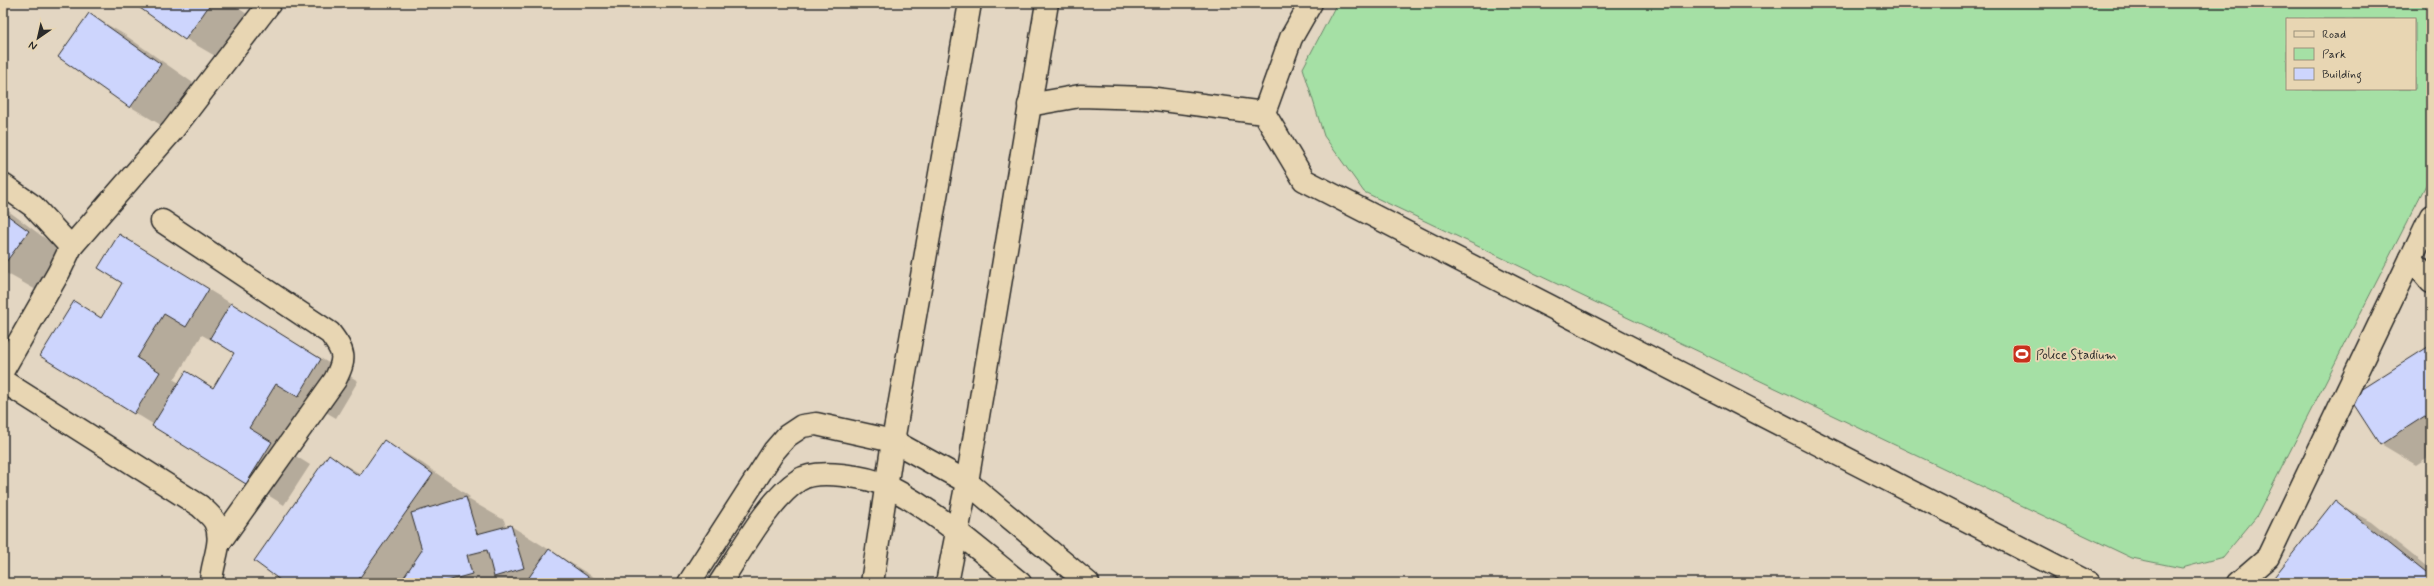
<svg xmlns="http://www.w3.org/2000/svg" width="2434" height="586" font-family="Mynerve,sans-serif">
<rect width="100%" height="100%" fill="#e3d6c2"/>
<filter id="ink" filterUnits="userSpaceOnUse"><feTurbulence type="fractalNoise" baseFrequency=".025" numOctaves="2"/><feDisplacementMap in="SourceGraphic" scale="8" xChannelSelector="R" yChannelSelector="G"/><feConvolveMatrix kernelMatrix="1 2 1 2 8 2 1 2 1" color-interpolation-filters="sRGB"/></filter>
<g filter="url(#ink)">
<path fill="#a5e0a5" stroke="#688668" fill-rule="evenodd" d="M1337 3H2431V175L2257 516 2223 557 2182 568 2132 558 1364 192 1324 136 1303 68ZM2287 19H2415V89H2287Z"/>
<g fill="#0003" fill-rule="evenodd">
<path d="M134 3H231L251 17 222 60 186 39Z"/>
<path d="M89 14 125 35 196 85 166 128 131 107Z"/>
<path d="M3 207 66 254 38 291 6 273 3 277Z"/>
<path d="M119 235 358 381 336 418 314 405 286 450 310 465 284 505 41 355 102 318 124 283ZM202 335 235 353 213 389 180 383 174 380Z"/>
<path d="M3 327 9 331 3 339Z"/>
<path d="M2431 346V455L2416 465 2381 444Z"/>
<path d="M384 441 422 463 470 497 468 499 504 520 506 527 511 526 603 583H286L329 456 361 474Z"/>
<path d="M2335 502 2371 522 2431 570V583H2275Z"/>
</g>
<g fill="#cdd5fd" stroke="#2b2b2b">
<path d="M133 3H211L185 40Z"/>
<path d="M89 13 161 64 130 108 58 57Z"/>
<path d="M3 212 29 231 3 266Z"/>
<path d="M119 234 209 289 186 327 164 314 137 358 160 372 134 414 40 356 74 301 101 318 122 283 98 268Z"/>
<path d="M231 303 321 359 298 397 276 384 249 428 272 442 246 484 152 426 186 371 213 388 234 353 210 338Z"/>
<path d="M2431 345V412L2380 445 2349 397Z"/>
<path d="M384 440 433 474 356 583H284L254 561 329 454 359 476Z"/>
<path d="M466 497 477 534 511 525 524 568 494 577 487 550 467 555 472 574 440 583H400L422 550 411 513Z"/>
<path d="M2335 500 2431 577V583H2273L2271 581Z"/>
<path d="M549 549 594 581 593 583H525Z"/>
</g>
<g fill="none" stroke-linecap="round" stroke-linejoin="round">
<defs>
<g id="street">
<path d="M1311 3 1291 38 1264 113 1304 180 2089 583"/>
<path d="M1029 105 1080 96 1148 98 1264 113"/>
<path d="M3 185 33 206 71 247"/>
<path d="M2431 216 2411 258 2431 282"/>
<path d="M162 221 330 333C345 353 346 358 335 380L219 543"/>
<path d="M3 370 59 272 71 247 172 131 270 3"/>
<path d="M3 381 200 506C204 510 212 516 215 522 225 541 211 563 211 583"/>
<path d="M2238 583 2268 557 2411 258"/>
</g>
<g id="secondary">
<path d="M689 583 774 451 787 436 802 426 816 424 893 441 967 482 1088 583"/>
<path d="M720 583C740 553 769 499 799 480 817 468 869 477 887 486 936 511 978 549 1020 583"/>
</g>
<g id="primary">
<path d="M872 583 893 441 970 3"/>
<path d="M947 583 967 482 1047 3"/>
</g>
</defs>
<use href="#street" stroke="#2b2b2b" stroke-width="25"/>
<use href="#secondary" stroke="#2b2b2b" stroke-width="25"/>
<use href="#primary" stroke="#2b2b2b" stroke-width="25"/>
<use href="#street" stroke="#e8d6b3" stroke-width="22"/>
<use href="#secondary" stroke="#e8d6b3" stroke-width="22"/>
<use href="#primary" stroke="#e8d6b3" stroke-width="22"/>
</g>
</g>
<defs>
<symbol id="stadium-square" viewBox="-11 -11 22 22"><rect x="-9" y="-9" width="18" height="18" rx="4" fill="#c8321e" stroke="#e8d6b3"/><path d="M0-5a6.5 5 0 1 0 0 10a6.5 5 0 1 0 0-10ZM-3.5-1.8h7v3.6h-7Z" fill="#fff"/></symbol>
</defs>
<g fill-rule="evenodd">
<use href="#stadium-square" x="2011" y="343" width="22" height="22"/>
</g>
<g text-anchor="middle" stroke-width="4" stroke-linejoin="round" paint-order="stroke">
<g font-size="13" fill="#2b2b2b" stroke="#e8d6b3" text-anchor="start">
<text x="2036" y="359">Police Stadium</text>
</g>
</g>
<rect width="2434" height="586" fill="none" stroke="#e8d6b3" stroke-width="16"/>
<rect x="8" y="8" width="2418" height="570" fill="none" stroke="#2b2b2b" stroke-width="1.5" filter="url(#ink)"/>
<rect x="2286" y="18" width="130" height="72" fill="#e8d6b3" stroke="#9c927d"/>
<rect x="2294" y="31" width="20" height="6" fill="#e8d6b3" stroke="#9c927d"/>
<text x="2322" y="38" font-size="12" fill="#2b2b2b">Road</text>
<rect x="2294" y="48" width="20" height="12" fill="#a5e0a5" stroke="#9c927d"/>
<text x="2322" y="58" font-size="12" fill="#2b2b2b">Park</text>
<rect x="2294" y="68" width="20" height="12" fill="#cdd5fd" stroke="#9c927d"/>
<text x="2322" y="78" font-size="12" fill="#2b2b2b">Building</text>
<g transform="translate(38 38) rotate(214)" stroke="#e8d6b3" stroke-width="3" paint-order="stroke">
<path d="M0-3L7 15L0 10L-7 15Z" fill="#2b2b2b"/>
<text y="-6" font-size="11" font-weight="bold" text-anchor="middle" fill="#2b2b2b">N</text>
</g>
</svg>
